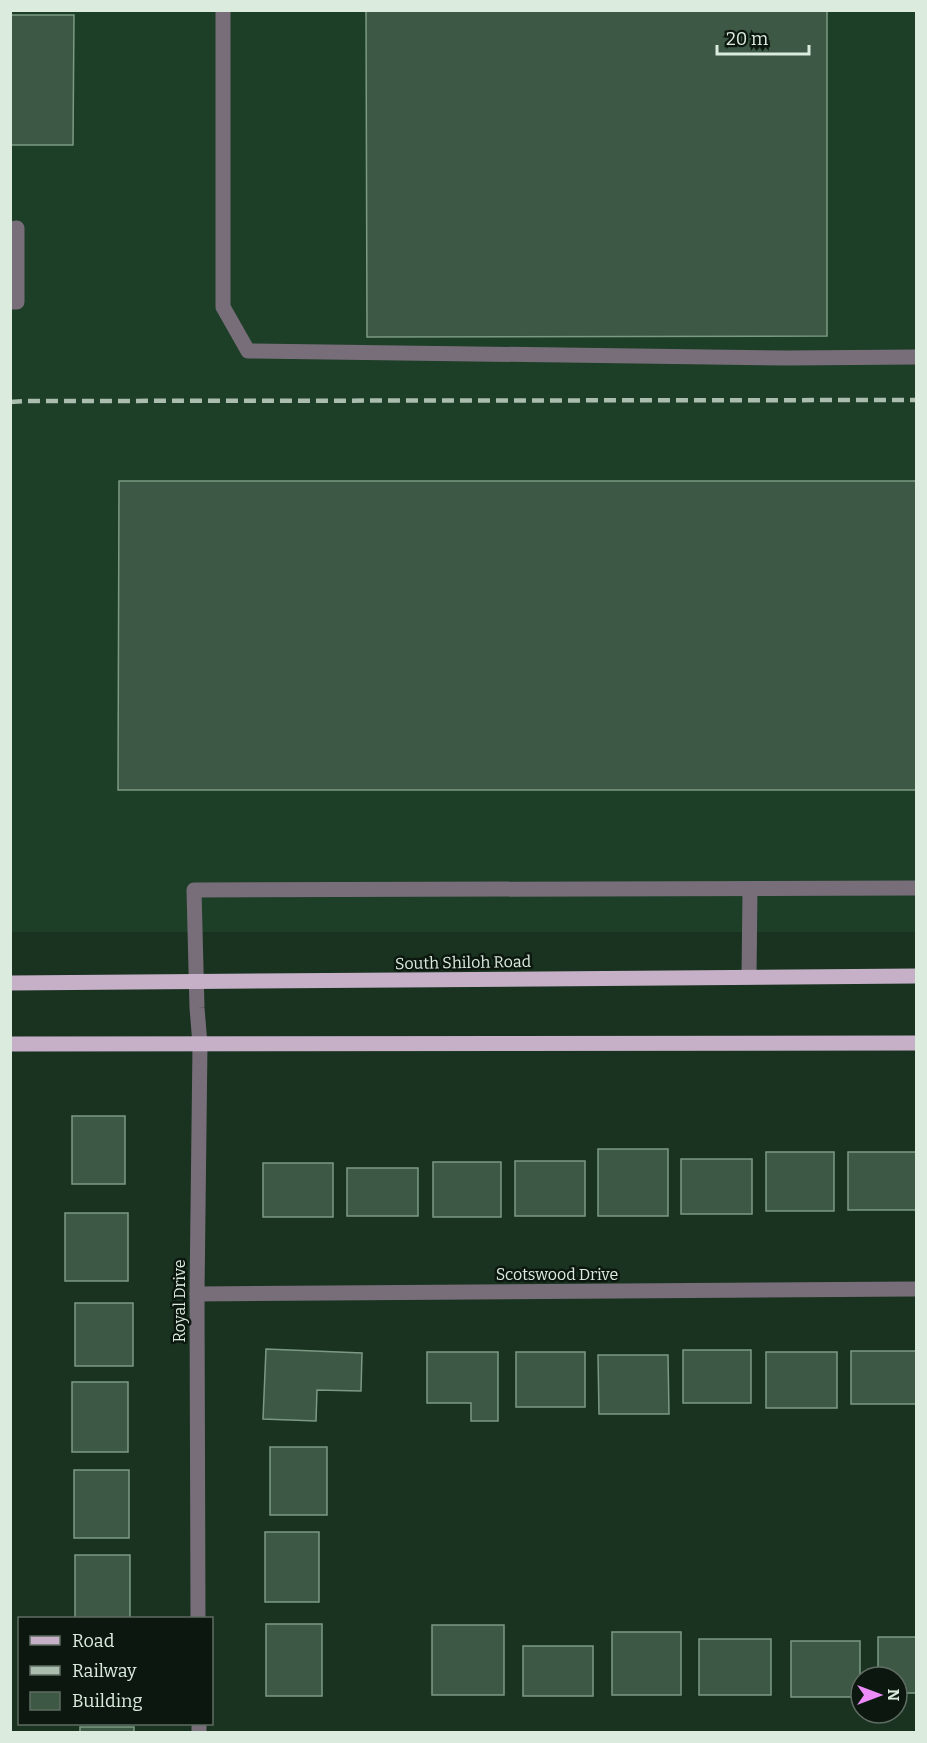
<svg xmlns="http://www.w3.org/2000/svg" width="927" height="1743" font-family="Bitter,serif">
<rect width="100%" height="100%" fill="#193320"/>
<path fill="#1d3e27" d="M10 11H916V932H11Z"/>
<g fill="#3d5844" stroke="#7c9a83" stroke-width="1.5">
<path d="M366 10H827V336L367 337Z"/>
<path d="M10 15H74L73 145H10Z"/>
<path d="M119 481H916V790H118Z"/>
<rect x="72" y="1116" width="53" height="68"/>
<rect x="598" y="1149" width="70" height="67"/>
<rect x="766" y="1152" width="68" height="59"/>
<rect x="848" y="1152" width="68" height="58"/>
<rect x="681" y="1159" width="71" height="55"/>
<rect x="515" y="1161" width="70" height="55"/>
<rect x="433" y="1162" width="68" height="55"/>
<rect x="263" y="1163" width="70" height="54"/>
<rect x="347" y="1168" width="71" height="48"/>
<rect x="65" y="1213" width="63" height="68"/>
<rect x="75" y="1303" width="58" height="63"/>
<path d="M266 1349 362 1353 361 1391 317 1390 316 1421 263 1419Z"/>
<rect x="683" y="1350" width="68" height="53"/>
<rect x="851" y="1351" width="65" height="53"/>
<path d="M427 1352H498V1421H471V1403H427Z"/>
<rect x="516" y="1352" width="69" height="55"/>
<rect x="766" y="1352" width="71" height="56"/>
<path d="M598 1355H668L669 1414H599Z"/>
<rect x="72" y="1382" width="56" height="70"/>
<rect x="270" y="1447" width="57" height="68"/>
<rect x="74" y="1470" width="55" height="68"/>
<rect x="265" y="1532" width="54" height="70"/>
<rect x="75" y="1555" width="55" height="63"/>
<rect x="266" y="1624" width="56" height="72"/>
<rect x="432" y="1625" width="72" height="70"/>
<rect x="612" y="1632" width="69" height="63"/>
<path d="M878 1637H916V1693H897V1677H878Z"/>
<rect x="699" y="1639" width="72" height="56"/>
<rect x="791" y="1641" width="69" height="56"/>
<rect x="523" y="1646" width="70" height="50"/>
<rect x="80" y="1727" width="54" height="5"/>
</g>
<g fill="none" stroke-linecap="round" stroke-linejoin="round">
<g stroke="#786e79" stroke-width="15">
<path d="M223 10V307L248 351 788 358 916 357"/>
<path d="M10 229 17 228V302H10"/>
<path d="M749 977 750 889"/>
<path d="M197 1294 916 1289"/>
<path d="M198 1618 197 1294 200 1044 197 1008 194 890 916 888"/>
<path d="M199 1724V1732"/>
</g>
<g stroke="#c5b0c7" stroke-width="15">
<path d="M10 983 916 976"/>
<path d="M10 1044 916 1043"/>
</g>
<path stroke="#abbdaf" stroke-width="4.5" stroke-dasharray="12 6" stroke-linecap="butt" d="M10 402 27 401 916 400"/>
</g>
<g text-anchor="middle" stroke-width="5" stroke-linejoin="round" paint-order="stroke">
<g font-size="16" fill="#dbebde" stroke="#0c180f">
<text transform="translate(463 962) rotate(-1)" y="6">South Shiloh Road</text>
<text x="557" y="1280">Scotswood Drive</text>
<text transform="translate(179 1301) rotate(-90)" y="6">Royal Drive</text>
</g>
</g>
<rect width="927" height="1743" fill="none" stroke="#dbebde" stroke-width="24"/>
<rect x="18" y="1617" width="195" height="108" fill="#0c180f" stroke="#5f6c62" stroke-width="1.5"/>
<rect x="30" y="1636" width="30" height="9" fill="#c5b0c7" stroke="#5f6c62" stroke-width="1.5"/>
<text x="72" y="1647" font-size="18" fill="#dbebde">Road</text>
<rect x="30" y="1666" width="30" height="9" fill="#abbdaf" stroke="#5f6c62" stroke-width="1.5"/>
<text x="72" y="1677" font-size="18" fill="#dbebde">Railway</text>
<rect x="30" y="1692" width="30" height="18" fill="#3d5844" stroke="#5f6c62" stroke-width="1.5"/>
<text x="72" y="1707" font-size="18" fill="#dbebde">Building</text>
<g transform="translate(879 1695) rotate(90)"><circle r="28" fill="#0c180f" stroke="#5f6c62" stroke-width="1.5"/>
<path d="M0-4.5L10 22L0 15L-10 22Z" fill="#ed8cf9"/>
<text y="-9" font-size="16" font-weight="bold" text-anchor="middle" fill="#dbebde">N</text>
</g>
<path d="M717 45v9h92v-9" fill="none" stroke="#dbebde" stroke-width="3"/>
<text x="726" y="45" font-size="18" fill="#dbebde" stroke="#0c180f" stroke-width="4.5" paint-order="stroke">20 m</text>
</svg>
